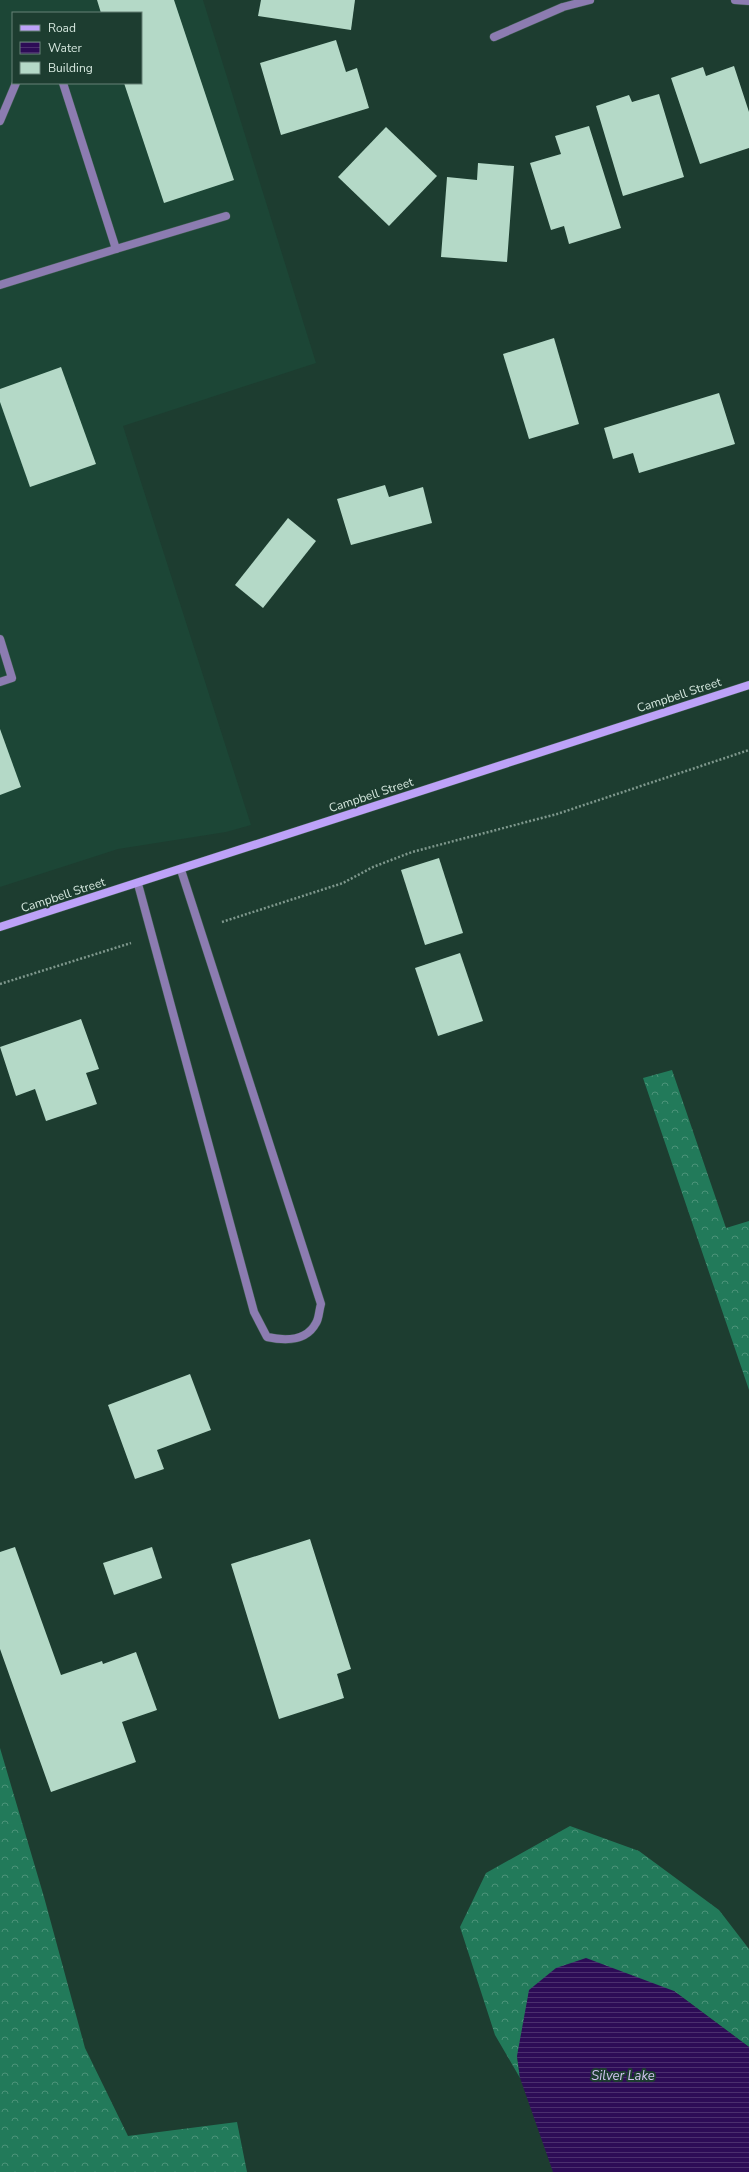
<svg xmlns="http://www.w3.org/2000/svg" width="749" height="2172" font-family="'Nunito Sans',sans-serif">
<defs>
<pattern id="forest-crowns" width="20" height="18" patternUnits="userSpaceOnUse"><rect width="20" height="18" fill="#227a5a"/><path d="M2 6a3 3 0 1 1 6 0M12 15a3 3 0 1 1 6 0" fill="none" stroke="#4c9379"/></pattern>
<pattern id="water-rules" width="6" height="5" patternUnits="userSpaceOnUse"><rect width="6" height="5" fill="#2d0c56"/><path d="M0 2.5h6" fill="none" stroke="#4b2f6e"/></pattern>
</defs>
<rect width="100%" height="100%" fill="#1d3d30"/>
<path fill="#1c4636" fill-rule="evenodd" d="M0 0H203L316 363 123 426 251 825 226 832 118 849 0 887ZM13 13H141V83H13Z"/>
<g fill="url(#forest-crowns)">
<path d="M672 1070 726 1228 749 1221V1390L643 1078Z"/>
<path d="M0 1748 44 1897 85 2048 128 2136 237 2122 247 2172H0Z"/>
<path d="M570 1826 639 1851 719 1910 749 1949V2047L674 1991 517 2056 520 2078 495 2035 460 1927 486 1873Z"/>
</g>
<path fill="url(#water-rules)" d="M586 1958 674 1991 749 2047V2172H553L520 2078 517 2056 529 1990 556 1968Z"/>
<g fill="#b4d9c7">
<path d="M97 0H174L234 180 164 203 124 83H141V13H101Z"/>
<path d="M261 0H355L351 30 258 16Z"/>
<path d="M336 40 346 72 357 68 369 108 281 135 260 63Z"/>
<path d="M734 66 749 112V148L700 164 671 78 703 67 706 76Z"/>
<path d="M659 94 684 177 623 196 596 106 629 95 632 102Z"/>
<path d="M589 126 621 228 569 244 564 226 551 230 530 163 561 154 555 136Z"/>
<path d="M386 127 437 176 389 226 338 177Z"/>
<path d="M478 163 514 166 507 262 441 257 447 177 477 180Z"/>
<path d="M554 338 579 424 529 439 503 354Z"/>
<path d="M61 367 96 464 30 487 0 402V389Z"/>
<path d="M719 393 735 444 639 473 633 453 613 459 604 428Z"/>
<path d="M385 485 389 497 423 487 432 523 351 545 337 499Z"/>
<path d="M288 518 316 541 263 608 235 585Z"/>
<path d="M0 729 21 787 0 795Z"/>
<path d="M439 858 463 933 425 945 401 870Z"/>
<path d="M460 953 483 1021 438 1036 415 968Z"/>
<path d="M81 1019 99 1069 86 1073 97 1104 46 1121 35 1089 16 1096 0 1047Z"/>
<path d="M190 1374 211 1430 157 1450 164 1469 135 1479 108 1405Z"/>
<path d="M310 1539 351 1669 337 1674 344 1698 279 1719 231 1564Z"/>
<path d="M15 1547 61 1675 102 1661 103 1664 136 1652 157 1710 122 1722 136 1762 51 1792 0 1649V1552Z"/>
<path d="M152 1547 162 1578 114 1595 103 1563Z"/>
</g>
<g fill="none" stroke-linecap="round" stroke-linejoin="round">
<defs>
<g id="lane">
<path d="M0 121 16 83"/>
<path d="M116 249 226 216"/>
<path d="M0 285 116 249 63 83"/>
<path d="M138 884 254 1312 267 1337C285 1341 306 1342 316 1323 319 1319 319 1310 321 1304L181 870"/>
</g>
<g id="street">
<path d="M735 0 749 1"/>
<path d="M494 37 563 7 590 0"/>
<path d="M0 639 12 678 0 682"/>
</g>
<path id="secondary" d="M0 927 749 685"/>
</defs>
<use href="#lane" stroke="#3e5c4f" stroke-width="9"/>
<use href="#street" stroke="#3e5c4f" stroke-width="9"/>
<use href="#secondary" stroke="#3e5c4f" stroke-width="9"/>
<g stroke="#7f988d" stroke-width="2.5" stroke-dasharray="2 2" stroke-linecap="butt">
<path d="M222 922 343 883 373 867 412 852 557 814 749 750"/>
<path d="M0 984 131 943"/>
</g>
<use href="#lane" stroke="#8c7cb1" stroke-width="8"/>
<use href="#street" stroke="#8c7cb1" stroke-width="8"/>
<use href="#secondary" stroke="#bda2f8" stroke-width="8"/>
</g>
<g text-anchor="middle" stroke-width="4" stroke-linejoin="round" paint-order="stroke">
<g font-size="12" fill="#d5e7de" stroke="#1d3d30">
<text transform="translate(679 695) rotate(-18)" y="4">Campbell Street</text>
<text transform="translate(371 795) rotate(-18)" y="4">Campbell Street</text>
<text transform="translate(63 895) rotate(-18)" y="4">Campbell Street</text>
</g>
<g font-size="13" font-style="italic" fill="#d0c4ef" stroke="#1d3d30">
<text x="623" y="2080">Silver Lake</text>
</g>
</g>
<rect x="12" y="12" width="130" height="72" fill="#1d3d30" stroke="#678176"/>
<rect x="20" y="25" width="20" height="6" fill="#bda2f8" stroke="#678176"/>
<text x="48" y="32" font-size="12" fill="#d5e7de">Road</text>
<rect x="20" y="42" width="20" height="12" fill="url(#water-rules)" stroke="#678176"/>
<text x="48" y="52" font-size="12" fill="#d5e7de">Water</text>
<rect x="20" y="62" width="20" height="12" fill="#b4d9c7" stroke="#678176"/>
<text x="48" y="72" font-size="12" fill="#d5e7de">Building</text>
</svg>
